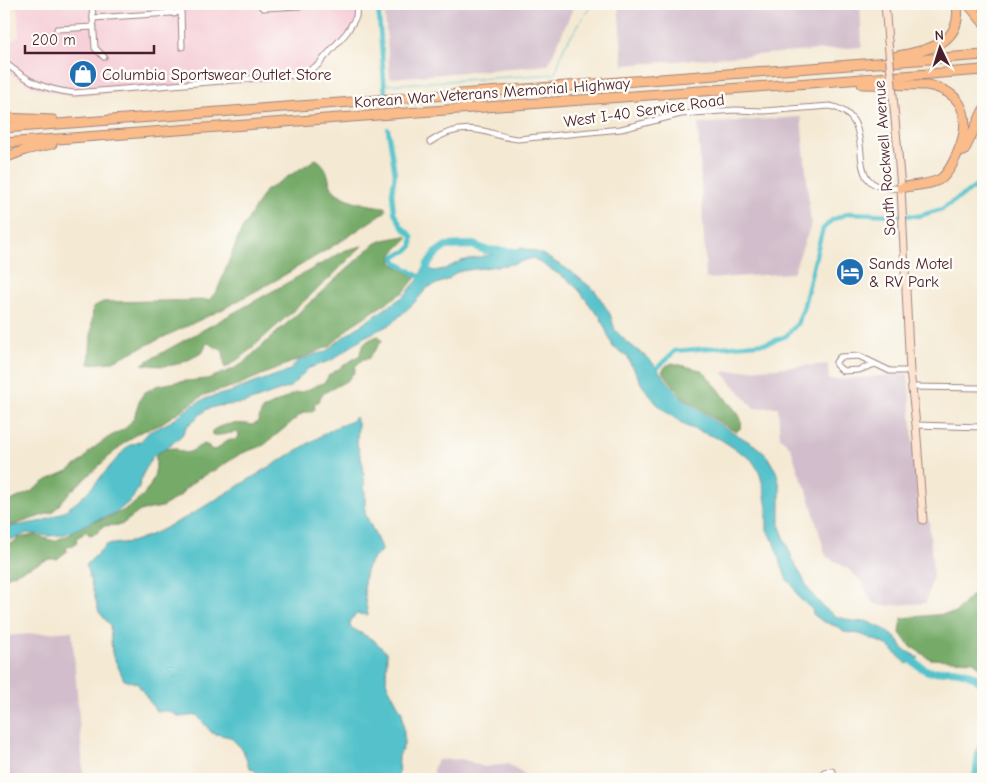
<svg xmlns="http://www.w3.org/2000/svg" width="987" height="783" font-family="'Comic Neue',sans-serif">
<rect width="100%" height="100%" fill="#fdfcf7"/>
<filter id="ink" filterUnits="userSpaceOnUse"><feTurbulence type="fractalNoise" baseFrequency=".02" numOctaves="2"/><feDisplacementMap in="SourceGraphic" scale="10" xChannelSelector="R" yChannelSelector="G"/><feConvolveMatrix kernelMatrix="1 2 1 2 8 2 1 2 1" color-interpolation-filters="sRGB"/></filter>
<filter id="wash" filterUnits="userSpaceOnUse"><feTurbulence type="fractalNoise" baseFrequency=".0096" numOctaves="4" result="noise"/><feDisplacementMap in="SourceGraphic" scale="20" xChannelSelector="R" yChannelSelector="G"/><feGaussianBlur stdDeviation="1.12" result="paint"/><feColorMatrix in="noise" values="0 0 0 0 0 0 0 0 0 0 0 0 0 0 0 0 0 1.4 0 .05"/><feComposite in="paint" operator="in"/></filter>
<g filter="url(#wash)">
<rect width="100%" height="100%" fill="#f4e9d3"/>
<path fill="#f6cfd9" d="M17 4H360V8L358 21 355 28 324 65 305 77 295 79 69 96 35 88 15 77 4 68V47L19 35Z"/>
<g fill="#d1bdcb">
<path d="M384 4H575L548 65 390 78Z"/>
<path d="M618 4H860L862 47 623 65Z"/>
<path d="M801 117 811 225 793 273 706 279 698 124Z"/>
<path d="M828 364 829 380 908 374 919 519 929 520 933 575 926 603 882 606 873 603 860 580 848 569 826 556 807 490 798 471 791 448 780 437 778 407 754 408 722 372Z"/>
<path d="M72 631 84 779H4V636Z"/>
<path d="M462 759 484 767 508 764 520 771 528 779H433V769L438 760Z"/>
</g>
<g fill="#74aa68" stroke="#5f644a">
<path d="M316 159C328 166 327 175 331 186 337 200 372 206 385 207L386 211 343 240 276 280 223 309 111 362 89 364 93 307 103 302 209 300 217 291 241 231 265 191Z"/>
<path d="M405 236 408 238 392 254V263L416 277 405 291 352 325 330 346 238 385 204 395 159 425 138 433 123 444 69 493 53 512 14 525 4 526V504L32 491 47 480 68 471 82 461 91 450 109 437 126 428 134 418 140 399 144 393 156 386 176 382 207 379 231 370 242 364 373 245 383 240Z"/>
<path d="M362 246 332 276 243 356 225 368 223 351 208 343 205 346 203 352C179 366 170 368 142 364L346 250Z"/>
<path d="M379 336 382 341 368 359H363L355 367V371L348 380 322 394 319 401 314 404 315 409 312 412H304L264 445 240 454 217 469 197 479 184 490 180 496 162 507 140 511 121 525 103 526 97 533 89 535 88 532H85L82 535 77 537 76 544 67 547 66 552 57 559H49L4 578V552L6 551 8 545 16 541 18 538 34 535 54 541 71 534C72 530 72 526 76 524 82 521 92 521 99 520 123 514 150 498 155 472 157 466 155 459 156 453L160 449 175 448C189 458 192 449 204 444L209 446 210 449 216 450 227 440H235L239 436 238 432C228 433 221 436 212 435V431C222 423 240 422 252 425L258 422 262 410 295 393 302 392 325 382 329 375 360 355C360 345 369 338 379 336Z"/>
<path d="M672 363 701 370 705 373C710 380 718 387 723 395 726 398 725 399 728 402 734 409 750 423 736 432L714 419 681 395 662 371 666 366Z"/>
<path d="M973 594 983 604V671L974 661 930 659 909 645 900 633 902 618 955 613Z"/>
</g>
<g fill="#54c2cb" stroke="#4f707b">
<path d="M523 248 542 254 570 271 588 285 596 292 610 314 615 330 627 342 651 361 679 395 714 421 756 446 767 456 777 473 780 488V527L792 558 810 592 823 607 835 616 856 622 866 621 886 630 899 641 903 649 919 658 907 664 887 645 860 634 844 632 838 627 822 621 813 614 812 609 799 598 793 586 787 580 772 538 767 530V508L764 489 759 471 751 459 720 439 686 426 669 414 656 403 642 385 633 367 631 365 628 357 613 347 600 316 595 312 579 290 568 280 533 258 512 264 461 271 455 273 449 279 427 288 415 302 391 324 364 337 332 360 309 368 290 387 245 403 218 406 207 409 187 426 182 435 173 443 152 457 143 474 139 487 132 499 116 513 91 522 71 532 61 535 48 536 27 533 14 539H4V528L43 521 63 512 77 502 94 485 128 446 141 441 149 432 170 422 193 405 207 398 230 392 274 376 290 370 298 361 316 354 326 352 342 338 404 296 418 280 424 267 434 271 445 269 461 261Z"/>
<path d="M355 417 358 423 357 444 363 465 365 494V513L382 550C377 555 370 560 368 566 361 581 365 599 368 615L357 614 350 620V627L375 641 387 653 386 682 402 713 404 734V745L399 756 398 779H267L249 767 243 750 230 737 212 733 197 715 180 717 169 711H156L137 683 124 680 112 653 110 625 99 612 86 565 106 545 131 542 151 535 187 517 334 428 350 422Z"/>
</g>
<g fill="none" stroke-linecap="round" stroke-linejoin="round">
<path stroke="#54c2cb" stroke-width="1" d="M384 85 555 74 564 47 592 4"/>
<g stroke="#54c2cb" stroke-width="4.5">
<path d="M378 4 385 93"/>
<path d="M388 129 395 174 392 193 394 212 402 227 412 236V246L407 251 394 256 396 262 423 279"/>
<path d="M654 371 675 351 768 343 786 336 797 324 803 309 819 243 823 229 832 220 849 213 919 216 942 209 983 182"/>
</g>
<g stroke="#54c2cb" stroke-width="8">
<path d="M424 277 428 264 436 253 446 246 473 245 485 250 515 252"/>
<path d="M905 655C912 660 920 668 928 671 935 673 941 671 948 670 962 670 974 674 983 685"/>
<path d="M976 779 979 753 983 742"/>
</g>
</g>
</g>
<g filter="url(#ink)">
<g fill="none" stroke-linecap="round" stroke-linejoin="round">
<defs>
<g id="street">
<path d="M92 4 95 48 104 57"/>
<path d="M168 4V10L174 14 180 11V4"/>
<path d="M259 4 263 8 301 6"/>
<path d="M181 9 182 47"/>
<path d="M93 18 171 13"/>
<path d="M57 29 94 27"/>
<path d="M4 62C29 82 42 89 74 93L296 75 305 73 318 65 347 32 356 17 357 4"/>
<path d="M430 142C446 131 465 127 483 131 496 134 506 138 518 139L621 129 681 114 735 110 764 111 830 106C888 119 831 194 901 188"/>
<path d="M875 364 859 370 843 371 836 365V362L840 357 859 356 890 371H910"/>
<path d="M912 387 983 388"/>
<path d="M916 425 983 427"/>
<path d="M822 779 824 772 832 771 834 774V778L832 779"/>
</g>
<g id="secondary">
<path d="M885 4 888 41"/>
<path d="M893 96 901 188 910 371 916 425 923 520"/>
</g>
<g id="highway">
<path d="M968 4 983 22"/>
<path d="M894 57C925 50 963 46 957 4"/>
<path d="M862 84 927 85C965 92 972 119 958 152 954 161 950 171 942 178 930 186 914 184 901 188"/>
<path d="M4 118 53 120"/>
<path d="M4 128 983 55"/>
<path d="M4 143 983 70"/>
<path d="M964 151 983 111"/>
<path d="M4 158 25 150 52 144"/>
</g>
</defs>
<use href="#street" stroke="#9f847f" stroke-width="7"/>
<use href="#secondary" stroke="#9f847f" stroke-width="9"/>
<use href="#highway" stroke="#9f847f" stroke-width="11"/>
<use href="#street" stroke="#fff" stroke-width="5"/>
<use href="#secondary" stroke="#fde4d0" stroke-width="7"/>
<use href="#highway" stroke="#f9bc8a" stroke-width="9"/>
<defs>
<path id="secondary-bridge" d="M888 41 893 96"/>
</defs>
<use href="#secondary-bridge" stroke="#9f847f" stroke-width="9" stroke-linecap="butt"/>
<use href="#secondary-bridge" stroke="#fde4d0" stroke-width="7"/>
</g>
</g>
<defs>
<symbol id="shop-disc" viewBox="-11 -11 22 22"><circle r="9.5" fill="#1f6fb2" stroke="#fdfcf7"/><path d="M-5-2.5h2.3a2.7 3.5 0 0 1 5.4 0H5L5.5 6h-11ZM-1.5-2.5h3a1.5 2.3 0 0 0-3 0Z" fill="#fff"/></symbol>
<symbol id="hotel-disc" viewBox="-11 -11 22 22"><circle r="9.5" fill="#1f6fb2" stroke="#fdfcf7"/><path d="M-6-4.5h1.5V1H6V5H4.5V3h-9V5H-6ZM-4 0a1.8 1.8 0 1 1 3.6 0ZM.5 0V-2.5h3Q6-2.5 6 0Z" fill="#fff"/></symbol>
</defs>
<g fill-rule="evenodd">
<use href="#shop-disc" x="67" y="58" width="32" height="32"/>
<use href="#hotel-disc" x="834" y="256" width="32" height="32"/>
</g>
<g text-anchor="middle" stroke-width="5" stroke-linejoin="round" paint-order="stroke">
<g font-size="16" fill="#4a1f2b" stroke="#fdfcf7" text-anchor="start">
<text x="102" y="80">Columbia Sportswear Outlet Store</text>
<text x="869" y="269">Sands Motel<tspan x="869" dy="18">&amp; RV Park</tspan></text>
</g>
<g font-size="16" fill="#4a1f2b" stroke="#fdfcf7">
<text transform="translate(492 92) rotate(-4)" y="6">Korean War Veterans Memorial Highway</text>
<text transform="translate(644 110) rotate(-8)" y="6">West I-40 Service Road</text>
<text transform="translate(884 158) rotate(-94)" y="6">South Rockwell Avenue</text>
</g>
</g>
<rect width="987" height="783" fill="none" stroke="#fdfcf7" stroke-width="20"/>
<g transform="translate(940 48) rotate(356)" stroke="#fdfcf7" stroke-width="4" paint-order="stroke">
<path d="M0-4L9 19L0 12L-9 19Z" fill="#4a1f2b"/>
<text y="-8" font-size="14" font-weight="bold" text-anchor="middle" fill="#4a1f2b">N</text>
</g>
<path d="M25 45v8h129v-8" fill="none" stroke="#4a1f2b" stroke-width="2.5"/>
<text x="32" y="45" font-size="15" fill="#4a1f2b" stroke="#fdfcf7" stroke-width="4" paint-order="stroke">200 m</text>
</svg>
